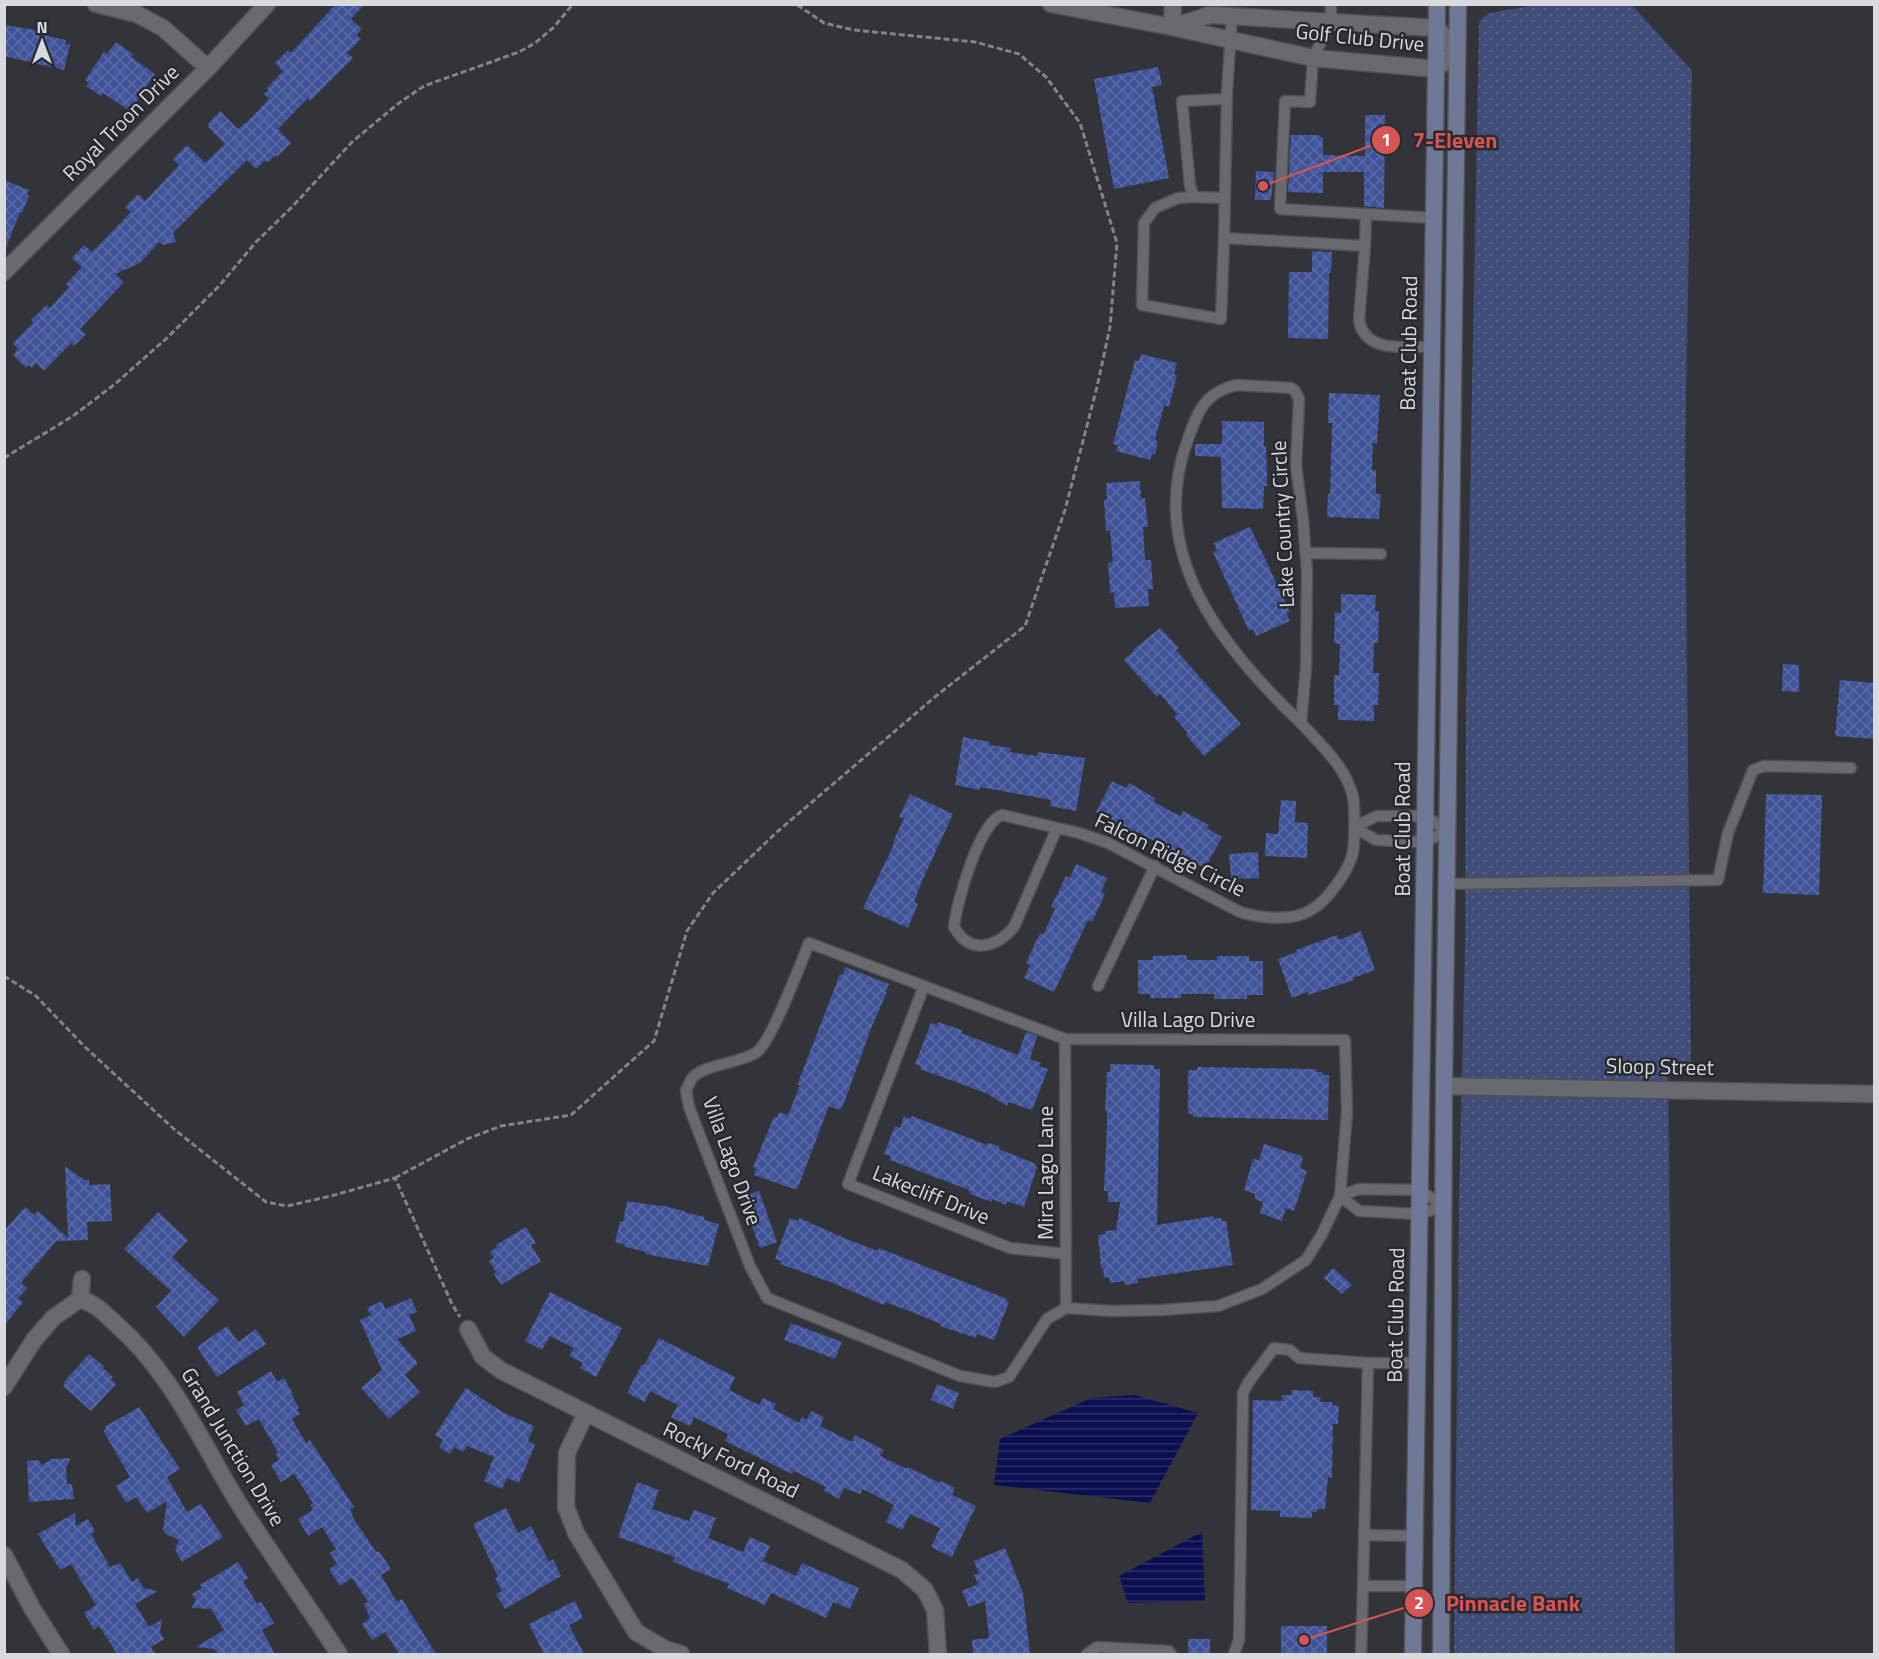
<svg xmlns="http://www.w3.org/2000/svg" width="1879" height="1659" font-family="'Titillium Web',sans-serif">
<defs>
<pattern id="grass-dots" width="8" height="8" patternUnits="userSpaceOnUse" patternTransform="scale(1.5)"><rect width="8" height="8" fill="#404d79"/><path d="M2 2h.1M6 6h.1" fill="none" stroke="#5b668c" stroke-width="1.8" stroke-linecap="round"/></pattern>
<pattern id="water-rules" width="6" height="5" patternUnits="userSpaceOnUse" patternTransform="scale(1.5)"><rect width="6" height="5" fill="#0b0e50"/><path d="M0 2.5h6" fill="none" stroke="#2e3069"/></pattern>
<pattern id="building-cross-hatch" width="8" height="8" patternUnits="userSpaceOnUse" patternTransform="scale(1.5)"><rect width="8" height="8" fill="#405399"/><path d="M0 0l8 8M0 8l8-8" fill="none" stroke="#5b6ba7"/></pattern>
</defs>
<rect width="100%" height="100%" fill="#323439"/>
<path fill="url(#grass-dots)" d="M1536 5H1632L1692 71 1685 458 1691 1070 1668 1072 1675 1654H1454L1459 1203 1465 944 1466 709 1479 21 1489 13Z"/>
<g fill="url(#water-rules)">
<path d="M1135 1395 1198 1413 1150 1503 994 1485 1000 1439 1091 1398Z"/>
<path d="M1202 1532 1205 1601 1128 1603 1119 1576Z"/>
</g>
<g fill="url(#building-cross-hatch)">
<path d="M336 4H365L351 19 362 29 356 35 361 39 347 53 353 58 310 101 308 98 278 129 291 143 277 157 276 155 268 162 264 161 256 169 247 160 173 233 176 242 163 245 159 242 140 263 115 274 124 282 80 329 86 334 74 346 71 343 44 371 36 363 32 368 29 365 26 368 13 355 18 349 13 343 34 322 31 320 46 305 50 308 69 287 66 284 82 267 72 258 84 245 92 252 131 212 125 207 138 194 145 201 179 165 173 159 187 145 205 163 225 144 208 127 210 126 208 124 220 111 238 129 247 122 269 99 264 94 269 90 267 88 283 71 275 63 288 50 291 53Z"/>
<path d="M4 25 48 32 47 36 66 40 65 44 70 45 64 70 4 56Z"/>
<path d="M116 42 133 54 131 57 155 74 130 111 103 93 101 96 86 86 89 83 85 80 104 52 107 54Z"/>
<path d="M1158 67 1162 85 1152 87 1169 178 1114 189 1094 79Z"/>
<path d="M1365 115H1385L1384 208 1364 206V172H1323V193L1288 192 1291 135H1318L1323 138V155L1365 156Z"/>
<path d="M1256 171 1274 172 1271 200H1255Z"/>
<path d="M4 180 29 190 27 195 29 196 22 213 20 212 5 250Z"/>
<path d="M1312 251 1332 252 1331 273H1329L1328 339 1288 338 1289 272H1312Z"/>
<path d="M1141 354 1177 363 1174 374 1177 375 1169 407 1164 405 1155 440 1158 441 1155 454H1152L1150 460 1116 451 1118 445 1113 444 1135 360 1139 361Z"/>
<path d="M1329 393 1380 395 1377 444 1373 443 1372 470H1376V494H1381L1379 519 1327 517 1328 494H1330L1332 423H1328Z"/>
<path d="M1222 421 1264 422V446H1266L1267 472V486H1264L1263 509 1222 508 1221 457 1195 456V444H1222Z"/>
<path d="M1140 481 1141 498H1145L1148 527H1143L1145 560H1151L1153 589H1148L1149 606 1115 608 1114 592 1110 593 1108 563 1113 562 1110 531H1106L1104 500H1107L1106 483Z"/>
<path d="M1250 527 1290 612 1286 613 1290 621 1256 636 1253 629 1249 631 1213 552 1217 551 1214 543Z"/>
<path d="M1341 594 1376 595 1375 611H1379L1378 643H1374L1373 673H1379L1378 705H1374V721L1338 720V705H1334V675H1339L1340 644 1334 643 1335 612 1341 613Z"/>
<path d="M1160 628 1179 648 1176 650 1241 724 1204 756 1186 735 1188 733 1174 717 1177 714 1160 694 1157 697 1124 660 1134 651 1133 650Z"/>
<path d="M1783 664 1799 665V692L1782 691Z"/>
<path d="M1840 680 1875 683V739L1835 736Z"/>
<path d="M963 737 990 742V745L1011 748 1010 752 1037 756 1038 752 1085 758 1076 811 1050 806 1051 800 980 787V790L955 785Z"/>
<path d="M1112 781 1126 788 1129 783 1155 798 1154 802 1180 816 1183 811 1209 825 1207 828 1222 837 1205 868 1191 861 1189 865 1163 850 1165 847 1138 832 1135 838 1108 824 1110 820 1096 812Z"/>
<path d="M910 794 953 814 922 881 914 902 918 904 908 928 863 908 895 842H893L904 818 899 817Z"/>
<path d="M1766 794 1822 795 1819 895 1763 893Z"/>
<path d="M1281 800 1296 801 1295 822 1308 823 1307 858 1265 856 1266 833 1278 834Z"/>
<path d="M1258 852 1259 878 1231 879 1229 854Z"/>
<path d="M1076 864 1107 878 1101 892 1105 894 1092 922 1088 920 1054 992 1024 978 1030 965 1026 963 1040 933 1043 935 1055 909 1051 907 1066 876 1070 878Z"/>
<path d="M1361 931 1375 970 1353 978 1354 980 1308 995 1307 992 1292 998 1278 959 1297 952 1296 950 1337 935 1339 940Z"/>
<path d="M1187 955V960H1217V956H1249V961H1263V995H1247V999H1214V994H1181V998H1151L1150 994H1138V960H1153V956Z"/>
<path d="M845 967 889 984 886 992H887L872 1026 844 1103 840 1110 829 1106 797 1190 754 1175 756 1169 753 1167 774 1117 777 1118 779 1112 788 1115 800 1085H797L827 1008 840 974 843 975Z"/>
<path d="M938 1022 962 1030 961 1033 1018 1055 1026 1032 1037 1036 1030 1059 1041 1063 1039 1066 1048 1069 1032 1110 1008 1102 1007 1106 986 1093 920 1069 921 1066 915 1064 931 1023 937 1025Z"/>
<path d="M1110 1064 1154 1065V1069H1160L1157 1225 1214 1216V1219L1221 1218 1222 1221H1226L1233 1265 1137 1279 1138 1283 1125 1285 1124 1281 1110 1283 1109 1277 1104 1278 1103 1268H1101L1098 1235 1106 1234 1105 1231 1116 1230 1120 1202H1108V1191H1104L1107 1126V1111H1105L1107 1072H1110Z"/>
<path d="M1197 1067 1316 1069V1072H1323V1075H1329L1328 1120 1193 1117V1114H1188V1070H1197Z"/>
<path d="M904 1116 910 1119 912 1116 987 1145 988 1143 1000 1146 999 1149 1036 1164 1035 1166 1037 1167 1024 1207 1007 1201 1006 1205 992 1199V1202L970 1194 969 1190 890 1160 891 1156 884 1154 895 1126 900 1128Z"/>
<path d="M1264 1144 1302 1156 1301 1158 1303 1159 1300 1168 1307 1171 1294 1211 1286 1208 1282 1221 1260 1213 1263 1202 1255 1199V1194L1244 1190 1253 1159 1259 1160Z"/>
<path d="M65 1166 84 1180H89V1185L110 1184 112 1221 87 1222 88 1240 56 1241 21 1283 27 1288 18 1299 23 1302 4 1326V1231L25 1207 34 1215 38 1211 68 1238Z"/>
<path d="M759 1191 777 1242 760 1248 741 1197Z"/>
<path d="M627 1201 659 1206 660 1205 684 1211V1212L704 1217V1220L719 1224 708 1266 645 1254 646 1252 625 1247V1245L615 1242 620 1221 623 1222Z"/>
<path d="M158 1212 188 1240 172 1257 219 1300 184 1337 156 1307 171 1291 124 1249Z"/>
<path d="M790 1218 798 1221 799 1218 849 1240 878 1251 879 1248 1007 1299 1006 1301 1009 1302 994 1340 977 1334 976 1338 940 1326 941 1324 917 1314 885 1302 884 1305 833 1283 780 1264 782 1261 775 1259Z"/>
<path d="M526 1227 536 1243 531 1245 541 1261 501 1285 494 1274 496 1272 489 1261 494 1258 490 1252 497 1247 496 1245Z"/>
<path d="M1333 1268 1352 1285 1342 1294 1324 1278Z"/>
<path d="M550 1292 622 1328 596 1377 580 1368 583 1363 569 1356 574 1348 550 1336 542 1350 525 1341Z"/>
<path d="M411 1298 417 1312 409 1315 416 1331 397 1339 418 1363 405 1375 420 1392 389 1419 361 1388 382 1370 360 1320 371 1315 367 1308 382 1301 385 1309Z"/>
<path d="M791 1323 842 1342 835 1359 784 1340Z"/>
<path d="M227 1326 238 1342 256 1329 266 1344 217 1377 197 1347Z"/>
<path d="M659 1338 735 1377 729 1390 759 1405 763 1398 776 1404 773 1409 799 1423 802 1417 807 1420 811 1411 824 1417 820 1426 852 1442 855 1435 884 1450 880 1456 907 1469 908 1467 940 1483 941 1481 955 1488 952 1495 976 1506 952 1557 931 1547 940 1528 910 1514 902 1530 886 1522 894 1505 863 1489 860 1494 844 1488 839 1499 824 1491 826 1487 794 1471 792 1474 725 1441 728 1434 694 1417 690 1426 671 1417 678 1405 650 1391 645 1402 627 1393 642 1364 644 1365Z"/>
<path d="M89 1354 104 1366 103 1368 113 1377 111 1379 116 1384 91 1411 63 1386 65 1384 64 1382Z"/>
<path d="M271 1371 277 1382 284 1378 293 1393 291 1394 299 1408 297 1410 300 1414 292 1419 306 1443 310 1440 354 1507 350 1509 353 1515 352 1516 376 1552 379 1551 391 1569 381 1575 397 1602 402 1599 436 1654H399L385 1632 372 1640 362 1624 370 1618 364 1604 368 1602 352 1578 340 1586 329 1569 337 1564 330 1553 336 1549 322 1527 308 1536 298 1519 313 1510 310 1505 313 1503 294 1474 281 1482 271 1465 279 1460 276 1454 278 1453 259 1419 246 1426 236 1410 244 1405 237 1392Z"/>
<path d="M937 1384 959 1393 953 1409 931 1400Z"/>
<path d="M466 1388 504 1413 534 1426 528 1441 535 1445 519 1483 507 1478 502 1489 484 1481 494 1457 467 1446 463 1452 454 1447 450 1454 439 1447 443 1440 435 1435Z"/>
<path d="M1292 1390 1313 1391V1397H1321L1320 1402H1332V1405L1339 1406 1338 1424H1333L1332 1478 1328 1477 1325 1509H1317V1512H1312V1518L1280 1517V1511L1251 1510 1253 1400 1282 1401V1395H1292Z"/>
<path d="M139 1407 180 1469 167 1477 187 1512 201 1504 223 1537 182 1562 175 1550 179 1540 166 1534 163 1530 167 1501 147 1513 136 1497 126 1503 116 1486 130 1477 104 1432 106 1426Z"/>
<path d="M71 1458 66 1468 67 1484H72L74 1499 29 1502 27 1461 38 1460 42 1465 52 1459Z"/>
<path d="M637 1482 659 1490 652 1509 689 1521 694 1510 716 1518 708 1538 743 1552 750 1537 770 1546 763 1561 796 1576 802 1563 859 1588 850 1609 833 1602 826 1618 771 1593 765 1605 727 1588 729 1584 673 1562 675 1557 618 1537Z"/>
<path d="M506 1508 518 1533 531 1526 549 1562 553 1559 561 1576 505 1609 496 1594 502 1591 495 1578 498 1577 473 1524Z"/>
<path d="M75 1513 76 1526 88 1519 95 1531 91 1534 110 1567 120 1563 132 1582 138 1578 143 1588 158 1591 135 1604 149 1627 162 1619 160 1632 164 1639 151 1647 156 1654H117L99 1626 94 1630 84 1613 96 1605 71 1564 60 1570 38 1534Z"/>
<path d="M1005 1548 1023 1593 1030 1654H973L972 1640 989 1638 985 1601 969 1607 962 1591 978 1584 974 1575 979 1573 974 1561Z"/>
<path d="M238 1562 248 1578 243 1581 257 1604 261 1601 274 1623 262 1630 275 1654H218L214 1649 196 1647 224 1630 211 1609 192 1608 196 1599 192 1594 202 1588 200 1585Z"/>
<path d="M575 1601 583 1618 569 1625 584 1654H544L529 1624Z"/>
<rect x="1281" y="1626" width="46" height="28"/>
<rect x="1188" y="1639" width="22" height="15"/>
</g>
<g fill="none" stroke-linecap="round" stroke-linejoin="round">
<defs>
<g id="service">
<path d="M1331 4V22L1313 58 1310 102 1285 101 1280 209 1434 218"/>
<path d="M1232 16 1227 92 1224 238 1365 246 1359 320C1365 354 1405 346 1432 347"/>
<path d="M1194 197 1178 198 1155 208 1144 223 1142 305 1221 319 1224 238"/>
<path d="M1225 198 1194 197 1190 186 1182 101 1227 99"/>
<path d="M1365 246 1366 214"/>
<path d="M1237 385 1291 388 1295 391 1299 399 1296 466 1303 519 1307 572 1306 667 1301 723C1223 649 1145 554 1188 439 1198 411 1205 392 1237 385Z"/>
<path d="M1307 553 1381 554"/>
<path d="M1377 816H1426L1447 831 1425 842 1376 840 1354 827Z"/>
<path d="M1057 828 1014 927C996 948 970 955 954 927 956 905 979 822 1002 815L1079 833 1108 843 1240 912C1260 918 1292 922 1311 910 1327 901 1347 873 1352 856 1355 847 1355 807 1353 797 1347 768 1320 744 1301 723"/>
<path d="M1447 884 1718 880 1728 833 1753 770 1764 766 1851 768"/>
<path d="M809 943 1065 1039 1345 1040 1347 1112 1340 1196 1322 1234 1306 1260 1262 1289 1218 1306 1162 1310 1112 1311 1066 1308 1047 1319 1009 1377 995 1382 960 1376 767 1298 750 1266 689 1107 686 1090C688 1087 690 1081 692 1078 707 1063 740 1064 757 1052 771 1042 801 963 809 943Z"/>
<path d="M924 986 848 1184 1010 1248 1066 1254"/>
<path d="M1098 986 1155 866"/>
<path d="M1065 1039 1066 1308"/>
<path d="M1340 1196 1359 1211 1420 1214 1443 1206"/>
<path d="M1340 1196 1359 1189 1420 1190 1443 1206"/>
<path d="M1364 1535 1414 1536"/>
<path d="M1363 1586 1368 1363"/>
<path d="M1087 1654 1097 1647 1169 1651 1171 1654"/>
<path d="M1234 1654 1239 1640 1243 1393 1248 1383 1274 1348 1290 1350 1299 1358 1368 1363H1418"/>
<path d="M1361 1654 1363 1586H1413"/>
</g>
<g id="minor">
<path d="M96 4 137 14 163 28 208 68"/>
<path d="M1172 27 1173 4"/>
<path d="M4 272 208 68 267 4"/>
<path d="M1444 1086 1874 1094"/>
<path d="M80 1299C95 1303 105 1314 116 1324 174 1375 201 1443 241 1507 273 1557 307 1605 339 1654"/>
<path d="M80 1299 82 1279"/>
<path d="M468 1329 483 1357 502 1371 902 1570 925 1590 935 1610 938 1654"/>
<path d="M4 1387 34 1340 53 1318 80 1299"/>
<path d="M586 1413 567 1453 566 1507 576 1533 636 1632 665 1649 681 1654"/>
<path d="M4 1555 32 1608 61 1654"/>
</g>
<path id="tertiary" d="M1051 4 1172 27 1313 58 1436 69 1457 51 1437 28 1210 15 1172 27"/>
<g id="secondary">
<path d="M1413 1654 1437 4"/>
<path d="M1441 1654 1444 1086 1458 4"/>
</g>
</defs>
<use href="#service" stroke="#4f5155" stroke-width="13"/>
<use href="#minor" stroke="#4f5155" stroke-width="19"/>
<use href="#tertiary" stroke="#4f5155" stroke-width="19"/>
<use href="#secondary" stroke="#4f5155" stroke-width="19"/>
<g stroke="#828488" stroke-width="3" stroke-dasharray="6 3" stroke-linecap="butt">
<path d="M4 458 73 416 115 384 168 337 219 286 256 242 292 207 352 142 399 103 424 86 519 52 535 43 554 27 573 4"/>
<path d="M4 976 36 996 85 1047 175 1130 266 1202 287 1206 331 1196 395 1178 452 1304 460 1317"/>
<path d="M395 1178 467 1139 501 1126 571 1115 654 1041 687 931 713 893 777 832 936 696 1025 626 1065 510 1097 387 1110 327 1117 243 1080 123 1046 77 1019 54 975 42 854 30 824 23 796 4"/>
</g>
<use href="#service" stroke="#686a6f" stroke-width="10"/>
<use href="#minor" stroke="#686a6f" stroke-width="16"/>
<use href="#tertiary" stroke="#686a6f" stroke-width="16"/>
<use href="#secondary" stroke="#6f7895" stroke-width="16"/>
</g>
<g text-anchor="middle" stroke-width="5" stroke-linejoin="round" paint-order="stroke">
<g font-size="21" fill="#d9dadd" stroke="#282a2f">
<text transform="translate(1360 38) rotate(6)" y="7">Golf Club Drive</text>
<text transform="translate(121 123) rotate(-45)" y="7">Royal Troon Drive</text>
<text transform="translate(1409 343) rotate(-89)" y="7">Boat Club Road</text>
<text transform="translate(1283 524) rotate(-93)" y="7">Lake Country Circle</text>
<text transform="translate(1403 829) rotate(-90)" y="7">Boat Club Road</text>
<text transform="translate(1170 855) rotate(26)" y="7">Falcon Ridge Circle</text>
<text x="1188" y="1027">Villa Lago Drive</text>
<text transform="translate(1660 1067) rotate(1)" y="7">Sloop Street</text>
<text transform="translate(732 1161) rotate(70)" y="7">Villa Lago Drive</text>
<text transform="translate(1046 1173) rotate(-90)" y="7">Mira Lago Lane</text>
<text transform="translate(931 1195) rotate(22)" y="7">Lakecliff Drive</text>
<text transform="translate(1396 1315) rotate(-89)" y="7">Boat Club Road</text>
<text transform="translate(233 1447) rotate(59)" y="7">Grand Junction Drive</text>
<text transform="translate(731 1460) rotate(26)" y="7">Rocky Ford Road</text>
</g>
</g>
<path fill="none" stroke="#d75455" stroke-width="2" d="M1263 186L1386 140M1304 1640L1419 1603"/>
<g fill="#d75455" stroke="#282a2f" stroke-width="2">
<circle cx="1263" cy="186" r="6"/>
<circle cx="1304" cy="1640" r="6"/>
<circle cx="1386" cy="140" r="15"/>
<circle cx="1419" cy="1603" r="15"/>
</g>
<g font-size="18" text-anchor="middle" font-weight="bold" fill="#fff">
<text x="1386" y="146">1</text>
<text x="1419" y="1609">2</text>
</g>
<g font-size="22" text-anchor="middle" font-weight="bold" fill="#d75455" stroke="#282a2f" stroke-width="5" stroke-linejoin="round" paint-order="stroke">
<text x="1455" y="148">7-Eleven</text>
<text x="1513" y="1611">Pinnacle Bank</text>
</g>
<rect width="1879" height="1659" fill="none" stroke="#d9dadd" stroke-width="12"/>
<g transform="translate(42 42)" stroke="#282a2f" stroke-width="4.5" paint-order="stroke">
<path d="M0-4.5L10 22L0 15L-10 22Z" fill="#d9dadd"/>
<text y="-9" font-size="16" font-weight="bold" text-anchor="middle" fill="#d9dadd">N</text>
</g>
</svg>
